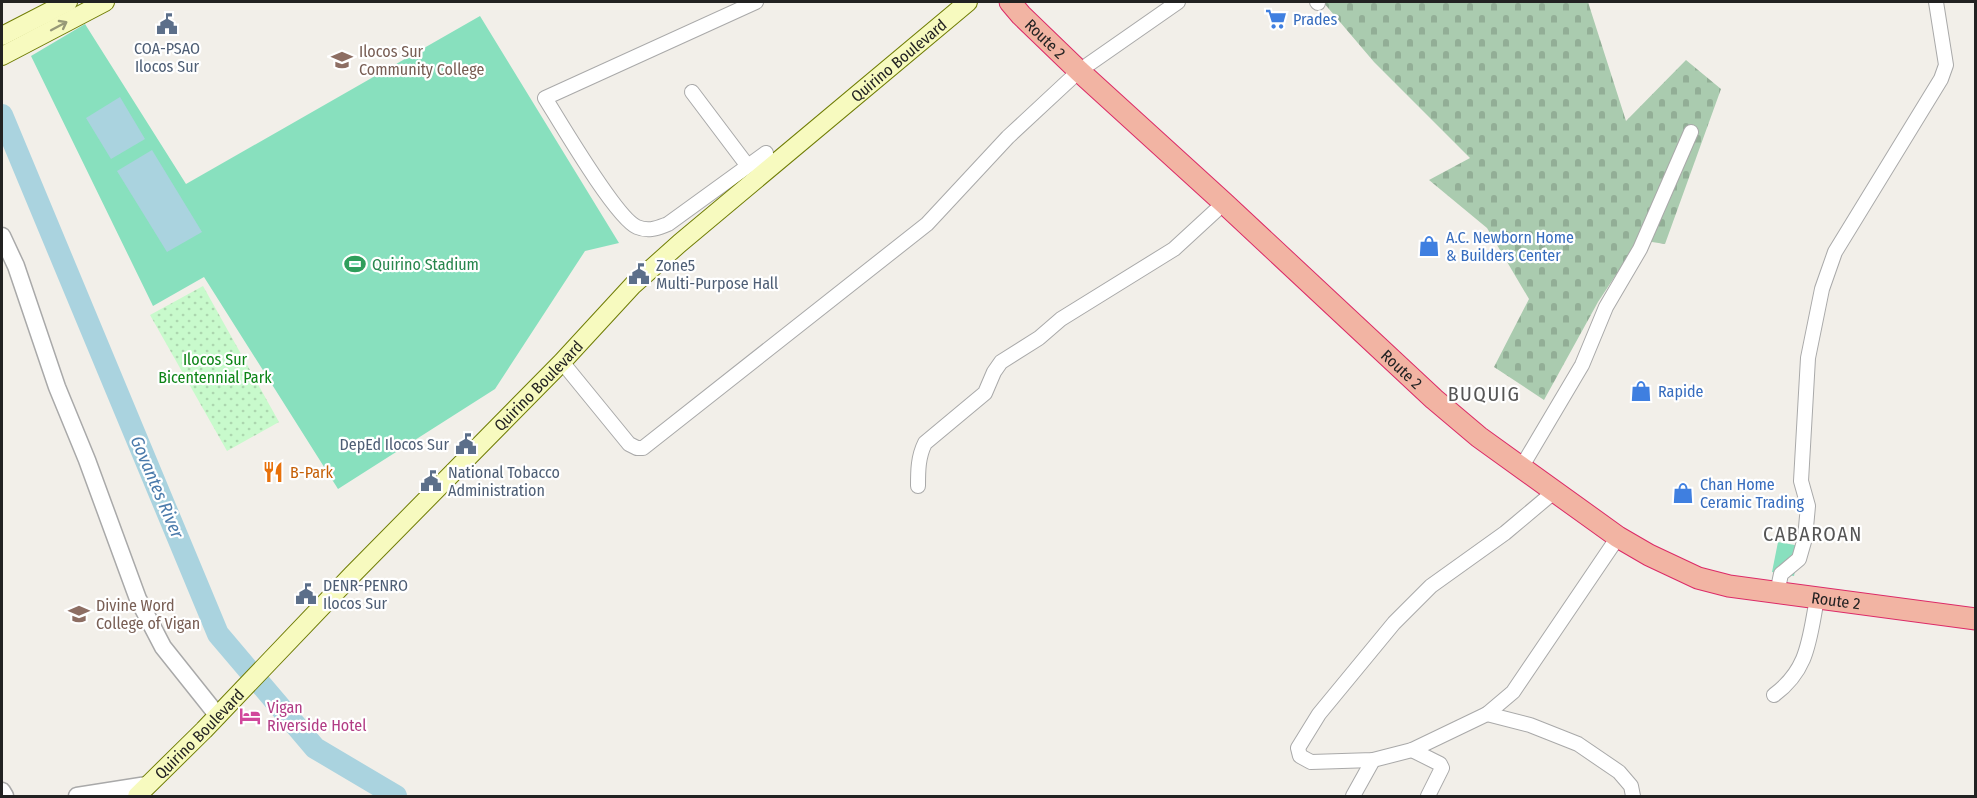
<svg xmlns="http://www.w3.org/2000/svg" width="1977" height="798" font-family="'Fira Sans Condensed',sans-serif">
<defs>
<pattern id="cemetery-stones" width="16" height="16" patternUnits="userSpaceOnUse" patternTransform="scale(1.5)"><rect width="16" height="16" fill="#aacbaf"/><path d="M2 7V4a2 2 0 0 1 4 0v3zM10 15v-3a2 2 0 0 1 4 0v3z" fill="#92ae96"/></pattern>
<pattern id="park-dots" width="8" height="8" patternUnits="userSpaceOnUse" patternTransform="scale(1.5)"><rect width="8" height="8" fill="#c8facc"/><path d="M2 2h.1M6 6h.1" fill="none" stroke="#acd6af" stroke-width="1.8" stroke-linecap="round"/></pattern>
</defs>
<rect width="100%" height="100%" fill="#f2efe9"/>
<path fill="url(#cemetery-stones)" d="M1323 2H1588L1626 121 1686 60 1721 89 1665 244 1639 240 1598 302 1544 400 1494 367 1529 299 1487 228 1429 180 1470 158 1374 62Z"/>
<path fill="url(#park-dots)" d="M203 286 279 422 227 451 150 315Z"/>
<g fill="#88e0be">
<path d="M480 16 619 243 585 251 495 389 338 489 204 277 153 306 31 56 85 24 186 184Z"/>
<path d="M1778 542 1800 546 1794 576 1772 572Z"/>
</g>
<g fill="#aad3df">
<path d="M120 97 145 139 111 159 86 118Z"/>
<path d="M152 150 202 232 167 252 117 171Z"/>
</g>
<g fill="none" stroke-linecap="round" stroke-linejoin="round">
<path stroke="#aad3df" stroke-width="22" d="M2 115 218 634 315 748 396 796"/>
<defs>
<g id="minor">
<path d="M756 2 545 98C560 122 616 218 637 227 649 232 657 228 668 224L766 153"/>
<path d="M1317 2 1318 3"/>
<path d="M692 92 747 165"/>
<path d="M562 362 629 444 637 448H643L927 224 1008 137 1079 71 1178 2"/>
<path d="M1521 468 1582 365 1606 307 1640 249 1691 132"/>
<path d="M918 486C918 471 918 457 925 443L985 393 994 372 1001 362 1039 338 1061 319 1174 249 1224 203"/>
<path d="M1555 491 1505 533 1431 586 1394 623 1319 714 1298 748 1300 756 1311 762 1373 760 1412 750 1487 714 1513 692 1618 537"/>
<path d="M1777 593 1781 574 1799 559 1805 538 1808 506 1801 481 1808 358 1822 289 1835 252 1941 79 1946 65 1936 2"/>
<path d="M1774 695C1809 669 1809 639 1817 599"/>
<path d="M1487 714 1530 725 1578 744 1619 772 1631 786 1633 796"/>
<path d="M1412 750 1440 764 1442 768 1428 796"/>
<path d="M1353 796 1373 760"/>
</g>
<g id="tertiary">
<path d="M2 236 16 266 57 387 87 460 138 599 163 647 218 716"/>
<path d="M2 791 5 796"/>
<path d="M77 796 147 785"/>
</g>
<g id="secondary">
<path d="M2 36 68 2"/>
<path d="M2 56 105 2"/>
<path id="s1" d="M137 796 204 730 352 575 562 362 633 285 680 243 968 2"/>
</g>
<g id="trunk">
<path id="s2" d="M1010 2 1021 15 1079 71 1224 203 1434 399 1479 437 1618 537 1649 555 1698 578 1729 586 1976 619"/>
</g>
</defs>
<use href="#minor" stroke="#a9a9a9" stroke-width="16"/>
<use href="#tertiary" stroke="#a9a9a9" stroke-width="19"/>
<use href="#secondary" stroke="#707d05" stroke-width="20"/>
<use href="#trunk" stroke="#dc2a67" stroke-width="23"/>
<use href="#minor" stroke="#fff" stroke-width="14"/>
<use href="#tertiary" stroke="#fff" stroke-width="16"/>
<use href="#secondary" stroke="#f7fabf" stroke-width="18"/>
<use href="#trunk" stroke="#f2b4a3" stroke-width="21"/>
</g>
<defs><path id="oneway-shaft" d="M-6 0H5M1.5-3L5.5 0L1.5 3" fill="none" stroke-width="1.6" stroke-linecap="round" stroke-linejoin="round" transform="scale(1.5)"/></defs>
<use stroke="#979978" href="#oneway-shaft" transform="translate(59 26) rotate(-28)"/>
<defs>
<symbol id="supermarket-bare" viewBox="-9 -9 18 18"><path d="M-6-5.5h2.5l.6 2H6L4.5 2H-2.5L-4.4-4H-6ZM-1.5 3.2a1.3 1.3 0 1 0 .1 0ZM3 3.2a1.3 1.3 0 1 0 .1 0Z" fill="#3f7fe0" stroke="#fff" stroke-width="2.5" paint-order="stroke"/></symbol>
<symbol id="civic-bare" viewBox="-9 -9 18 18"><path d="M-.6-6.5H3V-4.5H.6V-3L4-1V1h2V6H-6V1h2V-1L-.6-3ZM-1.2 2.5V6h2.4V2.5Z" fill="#5c6f8a" stroke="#fff" stroke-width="2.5" paint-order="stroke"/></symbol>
<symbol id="school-bare" viewBox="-9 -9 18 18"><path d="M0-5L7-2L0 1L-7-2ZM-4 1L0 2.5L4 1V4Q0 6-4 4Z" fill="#8d6e63" stroke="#fff" stroke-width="2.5" paint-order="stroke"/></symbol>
<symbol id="shop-bare" viewBox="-9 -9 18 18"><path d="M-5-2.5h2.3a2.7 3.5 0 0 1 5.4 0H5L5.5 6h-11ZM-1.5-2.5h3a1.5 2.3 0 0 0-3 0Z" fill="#3f7fe0" stroke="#fff" stroke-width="2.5" paint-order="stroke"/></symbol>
<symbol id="stadium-bare" viewBox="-9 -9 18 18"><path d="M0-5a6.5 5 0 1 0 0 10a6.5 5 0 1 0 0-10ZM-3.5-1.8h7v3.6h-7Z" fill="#2e9e5b" stroke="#fff" stroke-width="2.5" paint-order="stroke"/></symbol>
<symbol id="restaurant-bare" viewBox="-9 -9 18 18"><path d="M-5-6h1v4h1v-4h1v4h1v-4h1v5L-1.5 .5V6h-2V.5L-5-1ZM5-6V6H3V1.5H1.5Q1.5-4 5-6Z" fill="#e8710a" stroke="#fff" stroke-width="2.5" paint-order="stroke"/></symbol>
<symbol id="university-bare" viewBox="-9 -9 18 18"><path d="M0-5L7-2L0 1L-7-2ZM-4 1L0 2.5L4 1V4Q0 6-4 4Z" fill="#8d6e63" stroke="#fff" stroke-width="2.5" paint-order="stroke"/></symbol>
<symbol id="hotel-bare" viewBox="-9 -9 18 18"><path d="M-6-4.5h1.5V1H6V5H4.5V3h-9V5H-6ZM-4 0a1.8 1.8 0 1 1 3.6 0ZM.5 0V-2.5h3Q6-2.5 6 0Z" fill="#d1479c" stroke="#fff" stroke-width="2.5" paint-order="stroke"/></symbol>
</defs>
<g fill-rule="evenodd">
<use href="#supermarket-bare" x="1261" y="4" width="30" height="30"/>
<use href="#civic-bare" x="152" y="9" width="30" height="30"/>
<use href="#school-bare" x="327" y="45" width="30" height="30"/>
<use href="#shop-bare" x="1414" y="231" width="30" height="30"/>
<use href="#stadium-bare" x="340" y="249" width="30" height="30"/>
<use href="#civic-bare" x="624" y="259" width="30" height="30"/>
<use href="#shop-bare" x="1626" y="376" width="30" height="30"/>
<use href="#civic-bare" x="451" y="429" width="30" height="30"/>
<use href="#restaurant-bare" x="258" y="457" width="30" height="30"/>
<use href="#civic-bare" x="416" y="466" width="30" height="30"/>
<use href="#shop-bare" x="1668" y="478" width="30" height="30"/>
<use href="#civic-bare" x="291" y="579" width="30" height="30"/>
<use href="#university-bare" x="64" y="599" width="30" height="30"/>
<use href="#hotel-bare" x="235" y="701" width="30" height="30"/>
</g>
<g text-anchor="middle" stroke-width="4.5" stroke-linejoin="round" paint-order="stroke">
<g font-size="16" fill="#366cbe" stroke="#fff" text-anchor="start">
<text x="1293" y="25">Prades</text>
<text x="1446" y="243">A.C. Newborn Home<tspan x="1446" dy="18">&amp; Builders Center</tspan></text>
<text x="1658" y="397">Rapide</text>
<text x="1700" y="490">Chan Home<tspan x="1700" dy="18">Ceramic Trading</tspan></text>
</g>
<g font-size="16" fill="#222" stroke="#fff">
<text dy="6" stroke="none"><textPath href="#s2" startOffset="51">Route 2</textPath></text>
<text dy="6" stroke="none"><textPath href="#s1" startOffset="1060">Quirino Boulevard</textPath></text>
<text dy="6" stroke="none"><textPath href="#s2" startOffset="537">Route 2</textPath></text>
<text dy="6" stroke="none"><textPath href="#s1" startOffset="574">Quirino Boulevard</textPath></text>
<text dy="6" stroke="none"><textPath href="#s2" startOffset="1041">Route 2</textPath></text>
<text dy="6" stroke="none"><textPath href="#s1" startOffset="88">Quirino Boulevard</textPath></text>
</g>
<g font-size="16" fill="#4e5e75" stroke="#fff" text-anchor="start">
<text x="167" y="54" text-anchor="middle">COA-PSAO<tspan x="167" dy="18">Ilocos Sur</tspan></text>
<text x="656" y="271">Zone5<tspan x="656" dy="18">Multi-Purpose Hall</tspan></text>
<text x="449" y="450" text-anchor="end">DepEd Ilocos Sur</text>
<text x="448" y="478">National Tobacco<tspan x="448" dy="18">Administration</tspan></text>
<text x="323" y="591">DENR-PENRO<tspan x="323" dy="18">Ilocos Sur</tspan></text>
</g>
<g font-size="16" fill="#785e54" stroke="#fff" text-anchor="start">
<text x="359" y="57">Ilocos Sur<tspan x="359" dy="18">Community College</tspan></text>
<text x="96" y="611">Divine Word<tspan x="96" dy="18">College of Vigan</tspan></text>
</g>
<g font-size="16" fill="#27864d" stroke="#fff" text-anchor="start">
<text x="372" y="270">Quirino Stadium</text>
</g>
<g font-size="16" fill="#0c8416" stroke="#fff">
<text x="215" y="365">Ilocos Sur<tspan x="215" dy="18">Bicentennial Park</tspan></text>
</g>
<g font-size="16" fill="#c56008" stroke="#fff" text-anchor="start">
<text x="290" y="478">B-Park</text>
</g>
<g font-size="16" fill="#b23c85" stroke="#fff" text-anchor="start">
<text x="267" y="713">Vigan<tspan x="267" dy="18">Riverside Hotel</tspan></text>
</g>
<g font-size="18" font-style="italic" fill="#4a7aab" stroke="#fff">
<text transform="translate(157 487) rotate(67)" y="6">Govantes River</text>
</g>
<g font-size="20" letter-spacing="1.5" fill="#555" stroke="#fff">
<text x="1484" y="401">BUQUIG</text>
<text x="1813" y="541">CABAROAN</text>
</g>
</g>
<rect width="1977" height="798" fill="none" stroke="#222222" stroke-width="6"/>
</svg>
